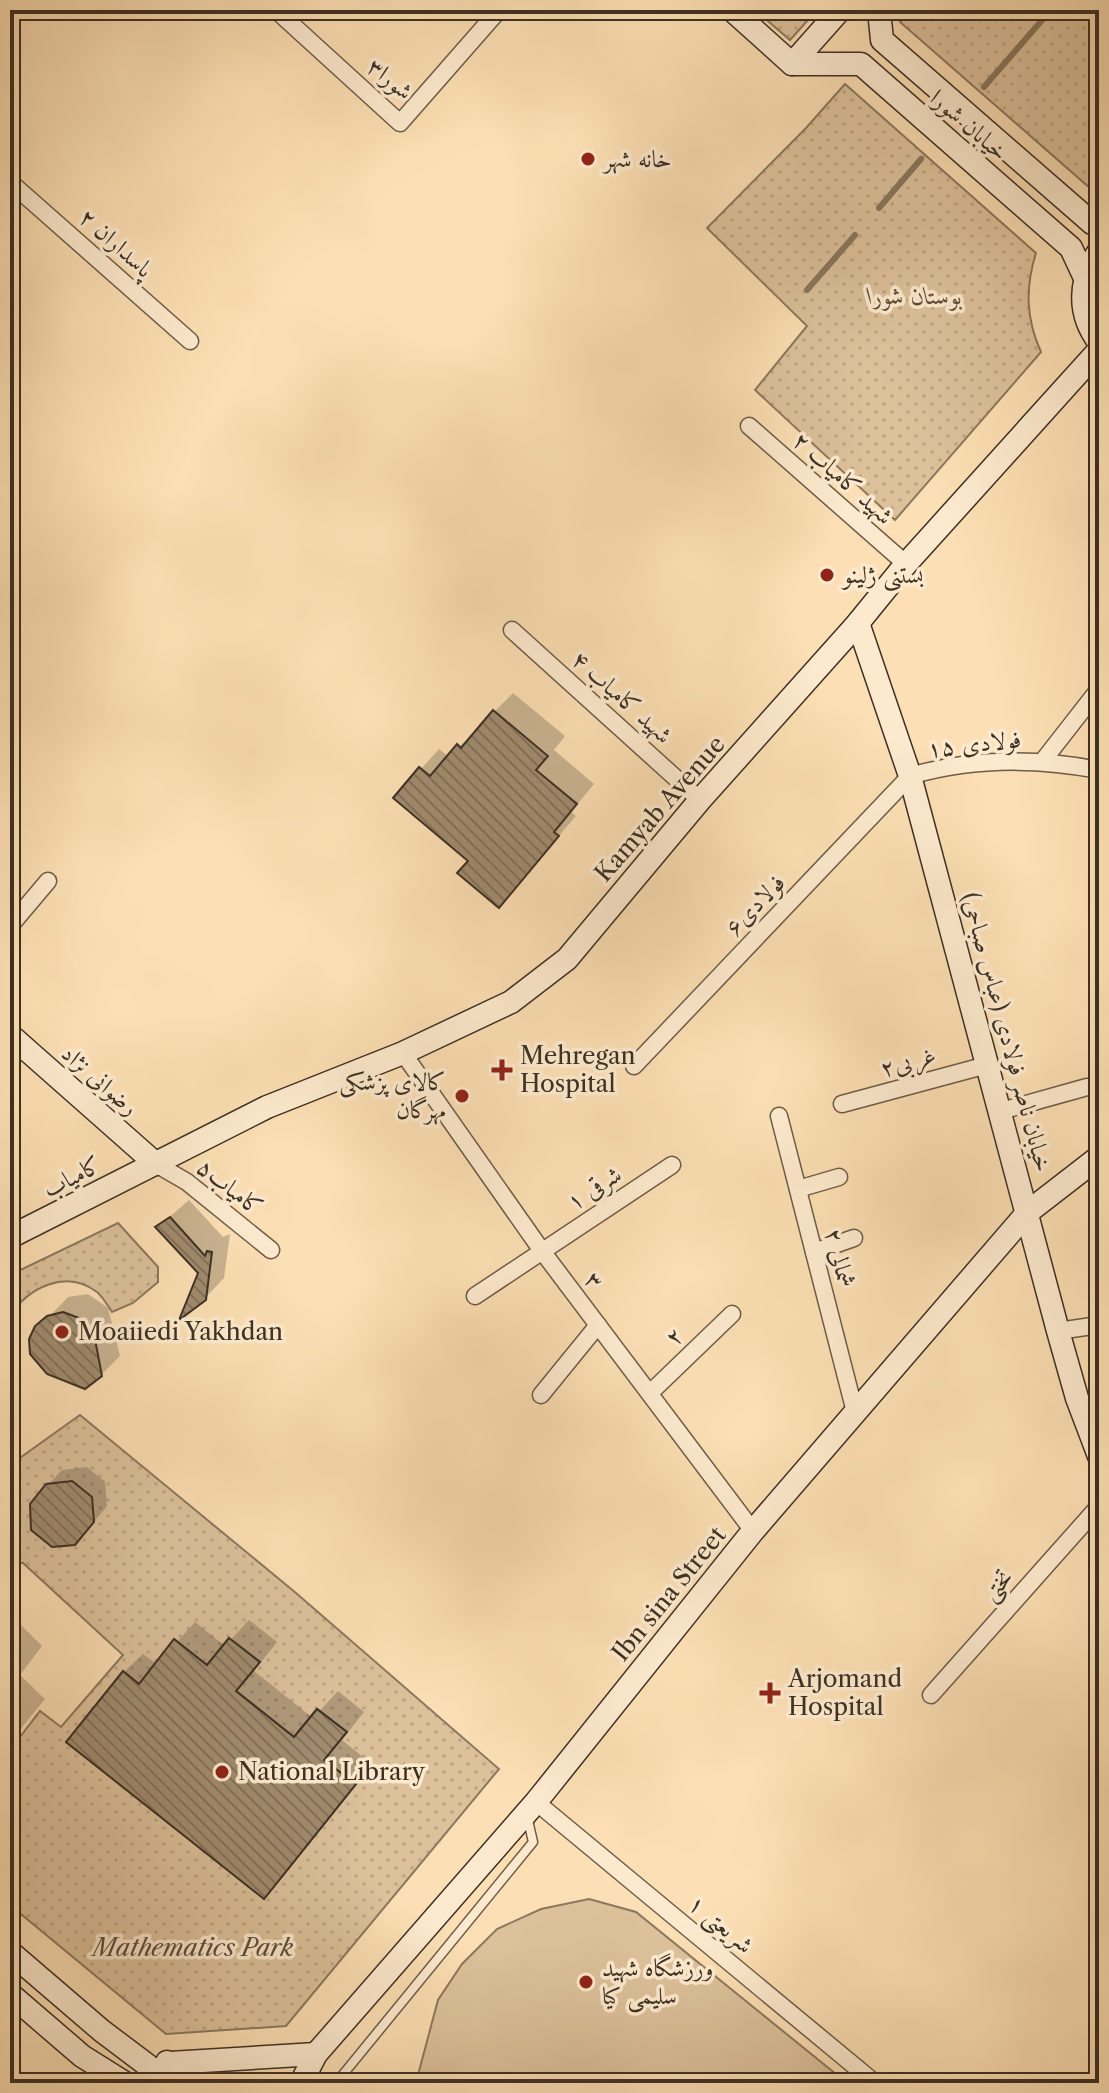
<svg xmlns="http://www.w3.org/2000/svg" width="1109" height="2093" font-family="'Libre Caslon Text',Amiri,serif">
<defs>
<pattern id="green-dots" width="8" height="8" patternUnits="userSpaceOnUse" patternTransform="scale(2)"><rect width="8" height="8" fill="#dcc19b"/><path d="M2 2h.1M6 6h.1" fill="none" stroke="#bea685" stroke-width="1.8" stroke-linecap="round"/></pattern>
<pattern id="building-back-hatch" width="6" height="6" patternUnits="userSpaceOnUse" patternTransform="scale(2)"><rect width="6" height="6" fill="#a08b6e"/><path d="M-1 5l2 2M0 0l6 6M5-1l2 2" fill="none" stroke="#84725a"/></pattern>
</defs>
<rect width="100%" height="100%" fill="#fcdfb4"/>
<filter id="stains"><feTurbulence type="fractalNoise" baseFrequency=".0025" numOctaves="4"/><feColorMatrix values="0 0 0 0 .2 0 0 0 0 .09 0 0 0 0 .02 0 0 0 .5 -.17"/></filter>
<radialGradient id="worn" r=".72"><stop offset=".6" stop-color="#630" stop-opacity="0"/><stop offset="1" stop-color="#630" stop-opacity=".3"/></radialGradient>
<g fill="url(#green-dots)" stroke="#8c785f" stroke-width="2" fill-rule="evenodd">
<path d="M755 10H817L790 40Z"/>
<path d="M911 10H1099V185L1091 189 900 22Z"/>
<path d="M845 84 1036 253C1025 288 1026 319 1041 352L895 520 755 390 807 326 707 228 806 128Z"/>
<path d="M118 1223 158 1267V1282L133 1303 112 1312C108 1306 103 1297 97 1292 66 1268 28 1288 10 1316V1275Z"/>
<path d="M80 1415 296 1593 499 1769 286 2026 166 2034 10 1905V1750L40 1711 61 1727 123 1655 23 1563 10 1562V1465ZM229 1638 260 1662 236 1691 294 1737 317 1709 346 1732 324 1760 355 1785 264 1898 66 1742 123 1672 139 1684 174 1640 207 1665Z"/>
</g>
<path fill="#dcc19b" stroke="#8c785f" stroke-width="2" d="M589 1899 636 1912 847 2083H419L418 2075 438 2000 462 1964 497 1929 541 1909Z"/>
<g fill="#0003">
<path d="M513 693 565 736 554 750 594 784 571 812 576 816 499 905 470 861 396 797 439 749 449 757Z"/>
<path d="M189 1200 223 1237 230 1234 224 1278 205 1298 200 1273 158 1227Z"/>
<path d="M88 1294 108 1308 120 1356 101 1375 33 1334 68 1297Z"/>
<path d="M87 1467 105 1482 107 1506 89 1528 48 1485 62 1470Z"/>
<path d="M14 1618 42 1646 20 1675 45 1699 10 1742V1623Z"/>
<path d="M249 1620 277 1642 254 1671 313 1718 338 1691 364 1712 342 1740 373 1765 283 1877 264 1896 124 1672 143 1654 157 1664 195 1622 225 1646Z"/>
</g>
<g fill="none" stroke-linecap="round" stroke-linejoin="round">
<g stroke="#89765d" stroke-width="6">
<path d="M984 87 1050 11"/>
<path d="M879 208 921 159"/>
<path d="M807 290 855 235"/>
</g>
</g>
<g fill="url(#building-back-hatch)" stroke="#3d3023" stroke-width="2">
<path d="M493 710 548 756 536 770 577 804 554 832 559 836 499 908 457 873 468 861 393 798 419 767 430 776 457 744 461 748Z"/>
<path d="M170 1217 205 1256 207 1251 212 1252 206 1300 179 1320 198 1273 155 1227Z"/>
<path d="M63 1312 82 1319 94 1334 102 1376 85 1389 47 1374 30 1354 29 1339 35 1326 47 1316Z"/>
<path d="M72 1481 92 1497 94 1522 75 1545 52 1547 31 1530 30 1504 46 1484Z"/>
<path d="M229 1638 260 1662 236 1691 294 1737 317 1709 347 1732 324 1760 356 1784 264 1899 66 1742 123 1671 139 1684 174 1639 207 1665Z"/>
</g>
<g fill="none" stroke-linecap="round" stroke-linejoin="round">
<defs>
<path id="lane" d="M336 2083 533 1842 527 1816"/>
<g id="street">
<path d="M276 10 400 123 499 10"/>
<path d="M10 182 190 341"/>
<path d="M749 426 906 564"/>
<path d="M512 630 700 800"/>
<path d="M1042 762 1099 689"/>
<path d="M10 926 48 881"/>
<path d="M403 1053 542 1251 753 1531"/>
<path d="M634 1066 910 776C972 758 1036 758 1099 770"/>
<path d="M842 1104 987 1065"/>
<path d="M1001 1111 1087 1087"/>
<path d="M779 1116 855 1412"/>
<path d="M156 1164 187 1182 271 1250"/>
<path d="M798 1189 839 1177"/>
<path d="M814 1252 854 1238"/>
<path d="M475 1296 672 1165"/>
<path d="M1058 1331 1099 1325"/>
<path d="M650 1393 732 1314"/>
<path d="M541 1395 598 1325"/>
<path d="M931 1695 1099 1506"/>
<path d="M536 1802 875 2083"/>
</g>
<g id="secondary">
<path d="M732 10 792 64 840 10"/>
<path d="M879 10 882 40 1092 223 1099 226"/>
<path d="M792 64H861L1071 248 1085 278"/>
<path d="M1099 251C1079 280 1077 313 1099 342"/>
<path d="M858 623 910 776 1058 1331 1077 1398 1099 1456"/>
<path d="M10 1035 156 1164"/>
<path d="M10 1237 267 1107 403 1053 511 1002 567 959 700 800 858 623 906 564 1099 350"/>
<path d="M10 1952 102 2031 171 2083"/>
<path d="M10 1994 82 2056 125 2083"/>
<path d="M167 2062 199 2083"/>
<path d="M170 2063 316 2054"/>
<path d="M301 2083 316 2054 536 1802 753 1531 1028 1212 1099 1157"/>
</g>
</defs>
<use href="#lane" stroke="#6d5c47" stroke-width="11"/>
<use href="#street" stroke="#6d5c47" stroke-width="19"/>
<use href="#secondary" stroke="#3d3023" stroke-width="25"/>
<use href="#lane" stroke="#fdeace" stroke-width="8"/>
<use href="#street" stroke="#fdeace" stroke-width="16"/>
<use href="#secondary" stroke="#fdeace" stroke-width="22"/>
</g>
<g fill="#8f2418" stroke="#fdeace" stroke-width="3">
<circle cx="588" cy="159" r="8"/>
<circle cx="827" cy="575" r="8"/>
<path d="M498 1058h8v8h8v8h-8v8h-8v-8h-8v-8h8z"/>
<circle cx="462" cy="1096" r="8"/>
<circle cx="62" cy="1332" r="8"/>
<path d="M766 1681h8v8h8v8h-8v8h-8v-8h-8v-8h8z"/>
<circle cx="222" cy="1772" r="8"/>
<circle cx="586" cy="1982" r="8"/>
</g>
<g text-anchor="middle" stroke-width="7" stroke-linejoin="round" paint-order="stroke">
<g font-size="24" fill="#3d3023" stroke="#fdeace">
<text transform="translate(390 79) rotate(39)" y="8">شورا۳</text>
<text transform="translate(969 125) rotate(41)" y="8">خیابان شورا</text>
<text transform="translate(116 243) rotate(42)" y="8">پاسداران ۲</text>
<text transform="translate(843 478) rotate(42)" y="8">شهید کامیاب ۲</text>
<text transform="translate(622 697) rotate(42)" y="8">شهید کامیاب ۴</text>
<text transform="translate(974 744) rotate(-6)" y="8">فولادی ۱۵</text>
<text transform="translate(660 809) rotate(-49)" y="8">Kamyab Avenue</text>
<text transform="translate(755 905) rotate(-46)" y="8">فولادی۶</text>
<text transform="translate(1007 1032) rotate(75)" y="8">خیابان ناصر فولادی (عباس صباحی)</text>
<text transform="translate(908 1062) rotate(-15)" y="8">غربی۲</text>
<text transform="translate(100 1080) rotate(41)" y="8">رضوانی نژاد</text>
<text transform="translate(72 1177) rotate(-27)" y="8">کامیاب</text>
<text transform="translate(230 1187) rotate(38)" y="8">کامیاب۵</text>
<text transform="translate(594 1188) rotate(-33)" y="8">۱ شرقی</text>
<text transform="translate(840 1258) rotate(76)" y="8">۲ شمالی</text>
<text transform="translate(594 1280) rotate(53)" y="8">۳</text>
<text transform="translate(674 1336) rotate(-44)" y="8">۲</text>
<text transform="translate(997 1585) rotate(-48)" y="8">تختی</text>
<text transform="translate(669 1594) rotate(-51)" y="8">Ibn sina Street</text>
<text transform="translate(721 1924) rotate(40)" y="8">شریعتی ۱</text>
</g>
<g font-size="24" fill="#3d3023" stroke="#fdeace" text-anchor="start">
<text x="604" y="167">خانه شهر</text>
<text x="843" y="583">بستنی ژلینو</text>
<text x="520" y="1064">Mehregan<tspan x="520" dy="28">Hospital</tspan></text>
<text x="446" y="1090" text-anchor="end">کالای پزشکی<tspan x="446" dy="28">مهرگان</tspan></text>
<text x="78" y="1340">Moaiiedi Yakhdan</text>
<text x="788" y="1687">Arjomand<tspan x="788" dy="28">Hospital</tspan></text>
<text x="238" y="1780">National Library</text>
<text x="602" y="1976">ورزشگاه شهید<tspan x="602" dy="28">سلیمی کیا</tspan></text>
</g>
<g font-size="24" font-style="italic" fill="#5d4d3b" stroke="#fdeace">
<text x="915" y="304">بوستان شورا</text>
<text x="193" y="1956">Mathematics Park</text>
</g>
</g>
<rect width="1109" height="2093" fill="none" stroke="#fcdfb4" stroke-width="40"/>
<rect x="12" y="12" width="1085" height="2069" fill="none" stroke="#3d3023" stroke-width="4"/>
<rect x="20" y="20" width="1069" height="2053" fill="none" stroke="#3d3023" stroke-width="2"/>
<rect width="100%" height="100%" filter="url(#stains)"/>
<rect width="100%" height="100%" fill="url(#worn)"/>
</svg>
